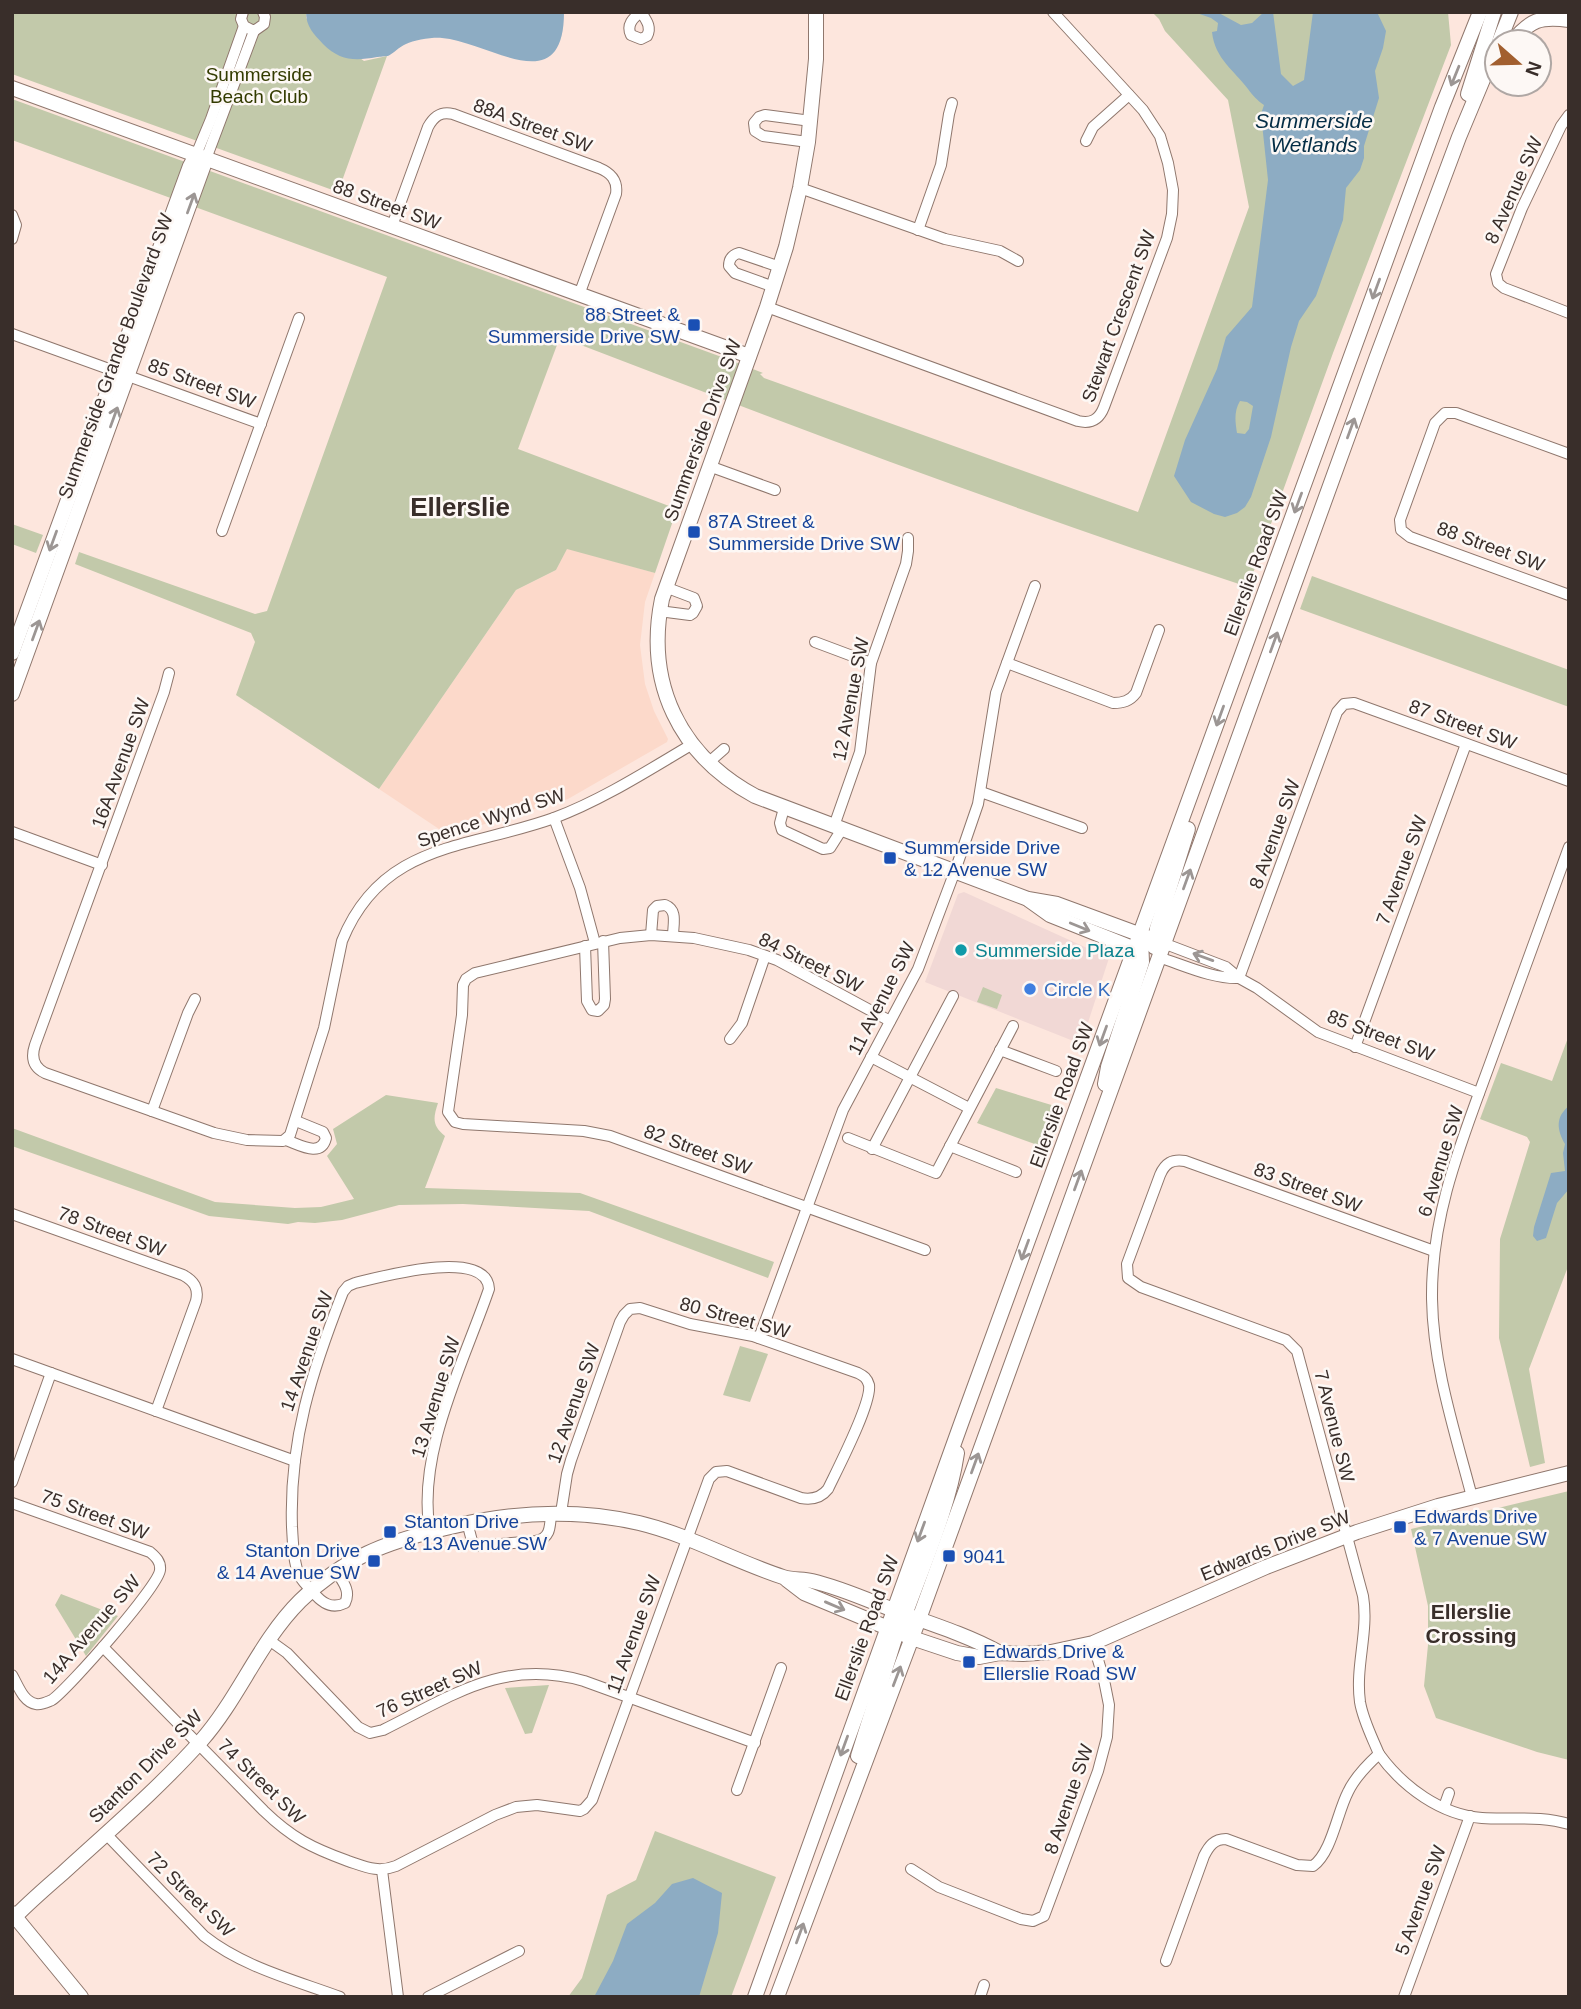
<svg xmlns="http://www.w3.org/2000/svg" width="1581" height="2009" font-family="Helvetica,sans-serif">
<rect width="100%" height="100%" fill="#fde6dd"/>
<path fill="#f1d8d5" d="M964 892 1109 958 1081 1044 925 982 958 894Z"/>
<path fill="#fcd9ca" d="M567 548 655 573 645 602 640 645 645 684 654 711 668 739 667 742 568 799 448 835 379 789 516 590 556 570Z"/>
<g fill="#c2c9aa">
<path d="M12 12H306V18L364 61 387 56 338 192 12 74Z"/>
<path d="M1152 12H1448L1451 45 1333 353 1248 587C1016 511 787 424 560 337L518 449 677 509 655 573 567 549 556 570 516 590 379 789 236 695 255 642 251 633 75 564 79 552 255 614 267 611 387 277 12 140V99L730 360 763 373 760 374 764 378 1138 512 1249 207 1228 100 1165 31 1159 19Z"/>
<path d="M12 524 43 535 36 553 12 544Z"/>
<path d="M1312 576 1569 670V707L1300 609Z"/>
<path d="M983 987 1002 995 997 1009 977 1002Z"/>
<path d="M1569 1035V1264L1529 1369 1545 1463 1530 1467 1499 1338 1500 1239 1530 1142 1527 1137 1480 1119 1501 1063 1552 1081Z"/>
<path d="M996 1088 1058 1107 1043 1147 977 1123Z"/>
<path d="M386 1095 438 1103C433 1118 432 1126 445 1136L425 1188 580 1193 774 1262 768 1278 589 1211 463 1204 399 1205 342 1220 315 1223 298 1222 288 1224 209 1216 12 1146V1128L215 1202 295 1208 321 1207 354 1199 327 1156 337 1144 333 1129Z"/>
<path d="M740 1346 768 1354 750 1402 723 1395Z"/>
<path d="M1569 1491V1760L1537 1752 1436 1718 1424 1686 1428 1645V1606L1411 1529Z"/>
<path d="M61 1594 118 1616 86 1656 55 1605Z"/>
<path d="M549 1685 532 1733 525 1734 505 1688Z"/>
<path d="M655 1831 776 1877 731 1997H568L582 1978 607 1895 636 1880Z"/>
</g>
<g fill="#8dacc3" fill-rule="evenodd">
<path d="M306 12H564C564 102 490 42 442 38 433 37 414 40 406 44 399 47 394 53 388 56 386 56 379 57 377 57 355 61 340 61 323 44 314 34 306 27 306 12Z"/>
<path d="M1194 12H1217L1241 25 1252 23 1264 12H1273L1281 74 1293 86 1304 80 1313 12H1377L1386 31 1383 48 1375 71 1379 98 1364 146V158L1360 170 1346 188 1343 220 1316 296 1299 321 1291 347 1271 437 1251 497 1245 507 1237 513 1225 517 1214 514 1191 502 1174 476 1185 440 1217 369 1226 337 1252 307 1268 180 1261 114 1264 105C1257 100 1253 96 1248 89 1234 70 1215 59 1212 32L1217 31 1218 23 1211 18ZM1240 401 1247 402 1253 406 1249 429 1245 434 1237 433C1235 421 1234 411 1240 401Z"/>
<path d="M1569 1106V1189L1557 1203 1546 1238 1537 1241 1533 1236 1534 1227 1551 1173 1565 1171 1563 1153 1565 1144C1557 1130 1555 1117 1569 1106Z"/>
<path d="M693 1878 722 1893 718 1933 699 1997H594L613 1961 627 1924 655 1903 672 1884Z"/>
</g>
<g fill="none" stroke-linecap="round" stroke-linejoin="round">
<defs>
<g id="street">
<path d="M243 12 241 19 244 26 254 31 264 24 265 17 263 12"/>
<path d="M641 12C646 20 652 27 647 36L641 39 631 35C626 25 633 18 641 12Z"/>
<path d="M1569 115 1561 126 1522 208 1496 274 1498 283 1504 288 1569 313"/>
<path d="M1086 141 1093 127 1129 95"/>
<path d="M808 142 763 136 755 131 754 123 759 117 765 115 811 121"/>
<path d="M196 155 211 119 244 26"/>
<path d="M206 159 254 31"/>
<path d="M800 188 945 239 1000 251 1018 261"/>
<path d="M12 215 16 225 12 239"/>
<path d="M392 226 428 127C434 116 441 111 453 114L599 168C611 173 618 180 616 194L579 295"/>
<path d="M918 230 941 165 949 114 952 103"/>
<path d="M774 287 735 273 729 266C729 259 732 255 739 253L780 267"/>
<path d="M767 307 1078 421C1091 424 1099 420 1104 407L1167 238 1172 214 1173 190 1168 163 1160 136 1143 110 1053 12"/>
<path d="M12 334 261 424"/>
<path d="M1569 454 1456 413H1445L1435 423 1400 520 1401 530 1410 537 1569 595"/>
<path d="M709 466 775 490"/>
<path d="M222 531 299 318"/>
<path d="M659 611 690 615 693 613 697 606 694 598 665 587"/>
<path d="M815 642 871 663"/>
<path d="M1007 663 1113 703C1123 703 1130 701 1136 693L1159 630"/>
<path d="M169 673 164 692 35 1045C31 1057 33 1067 45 1073L214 1133 247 1140 283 1141 290 1135 324 1028 342 941C382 842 468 849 554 818 602 800 647 771 691 745"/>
<path d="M708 763 724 749"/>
<path d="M981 792 1082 828"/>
<path d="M784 808 780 823 782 830 823 849 830 848 842 829"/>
<path d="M554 818 580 888 595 943"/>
<path d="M834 826 860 752 871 663 906 564 908 551V538"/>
<path d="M12 832 102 865"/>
<path d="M651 935 653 910 657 906 665 905C678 910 673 924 673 936"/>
<path d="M1163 943 1226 967 1239 978 1257 988 1318 1032 1479 1093"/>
<path d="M585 946 587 1001 592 1010 598 1011 604 1005 605 999 603 941"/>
<path d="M1158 957C1184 965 1212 979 1239 978"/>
<path d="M1239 978 1337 712 1344 704 1354 703 1569 781"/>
<path d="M890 1021 777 960 749 950 694 938 651 935 620 938 475 973 466 979 463 985 462 1015 448 1112 455 1122 463 1124 584 1131 610 1136 925 1250"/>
<path d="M730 1039 742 1023 765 956"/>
<path d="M1355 1047 1466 744"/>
<path d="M1000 1050 1056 1071"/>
<path d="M871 1057 969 1108"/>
<path d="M152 1111 188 1013 195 999"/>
<path d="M848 1138 936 1173 1013 1026"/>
<path d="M286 1140C300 1145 321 1158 326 1138L323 1132 296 1121"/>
<path d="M950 1146 1016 1172"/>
<path d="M872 1149 953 996"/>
<path d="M12 1214 183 1275C194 1281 199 1288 196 1301L156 1411"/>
<path d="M759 1338 843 1110 918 969 955 871 978 804 996 693 1035 586"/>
<path d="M12 1359 295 1461"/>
<path d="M12 1482 51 1373"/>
<path d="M1472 1497C1455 1432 1433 1366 1432 1299 1431 1212 1463 1138 1492 1058 1518 988 1543 917 1569 847"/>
<path d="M12 1503 150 1552C156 1557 161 1562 160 1570 159 1586 68 1689 52 1700 47 1702 42 1705 36 1704 23 1702 18 1685 12 1675"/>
<path d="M467 1522 472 1541 477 1546 536 1541C551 1538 550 1526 551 1513"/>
<path d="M336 1571C343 1582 351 1591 345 1603 331 1610 321 1602 313 1592 308 1587 302 1581 299 1575 293 1561 293 1542 292 1527 289 1441 312 1371 343 1292L348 1286 355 1283C380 1277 487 1247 489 1289 464 1362 416 1454 430 1531"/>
<path d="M269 1640 287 1653 358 1727 370 1733 383 1730C452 1696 503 1658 584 1681L755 1743"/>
<path d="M103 1647 264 1811C292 1838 312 1848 348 1861 366 1867 378 1873 396 1866L495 1815 516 1807 537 1805 580 1811 584 1809 592 1800 709 1479 716 1472 727 1471 801 1498C812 1500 821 1498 828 1489 837 1470 872 1403 869 1385 867 1378 864 1376 858 1373L753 1336 690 1324 640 1308 630 1309 624 1315 620 1322 571 1460 567 1474 561 1513"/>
<path d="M1379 1754C1403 1787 1441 1815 1482 1818 1512 1820 1540 1815 1569 1824"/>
<path d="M737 1790 781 1668"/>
<path d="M1444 1807 1449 1793"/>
<path d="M106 1834 204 1936C243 1967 294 1980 340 1997"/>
<path d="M911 1869 939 1887 1021 1919 1033 1921 1044 1916 1098 1771 1107 1737 1109 1705 1104 1680 1093 1643"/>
<path d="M382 1870 398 1997"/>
<path d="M1166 1961 1204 1856C1209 1846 1214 1839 1226 1839L1297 1865 1313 1866C1332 1852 1337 1813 1348 1792 1355 1777 1367 1765 1379 1754 1372 1737 1363 1720 1360 1702 1355 1666 1369 1632 1363 1596L1297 1351 1286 1340 1141 1287 1128 1278 1127 1264 1160 1175C1165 1163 1172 1159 1185 1161L1434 1251"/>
<path d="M428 1997 519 1951"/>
<path d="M980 1997 984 1985"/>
<path d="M1404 1997 1470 1816"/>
</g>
<g id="secondary">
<path d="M816 12V59L808 142 800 188 786 247 767 307 662 599C645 683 679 755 755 796L1028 899 1057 904 1163 943"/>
<path d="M1499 42 1511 12"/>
<path d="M1512 42C1530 20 1540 16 1569 20"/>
<path d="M12 88 749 356"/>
<path d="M1468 94 1494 12"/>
<path d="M12 653 190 166 196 155"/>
<path d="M12 694 206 159"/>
<path d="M1029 900 1050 915 1140 951"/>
<path d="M1154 947 1157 928 1188 829"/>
<path d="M1105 1084 1108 1067 1142 962 1141 939"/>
<path d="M787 1580 804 1593 912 1638 957 1653 979 1657 1000 1653 1023 1654 1051 1652 1093 1643 1266 1567 1357 1532 1438 1506 1569 1473"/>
<path d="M905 1624V1615C924 1563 949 1507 957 1453"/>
<path d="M858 1756 897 1632 898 1625"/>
<path d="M12 1913 81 1997"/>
<path d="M12 1920C28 1903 47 1887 64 1872 111 1829 159 1788 201 1741 239 1698 259 1642 300 1601 345 1557 386 1542 446 1528 510 1512 574 1508 639 1523 689 1535 734 1561 783 1577 792 1580 802 1579 812 1581 842 1588 872 1602 901 1613 935 1625 969 1636 1000 1653"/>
<path d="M755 1997 962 1421 1442 107 1480 12"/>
<path d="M777 1997 919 1619 1376 359 1459 137 1497 46"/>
</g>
</defs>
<use href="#street" stroke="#8f776d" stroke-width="12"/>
<use href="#secondary" stroke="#8f776d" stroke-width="16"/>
<use href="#street" stroke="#fff" stroke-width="10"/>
<use href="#secondary" stroke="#fff" stroke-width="14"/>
</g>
<defs><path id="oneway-shaft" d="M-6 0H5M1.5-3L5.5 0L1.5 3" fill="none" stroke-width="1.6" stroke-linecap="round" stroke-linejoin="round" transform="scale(1.75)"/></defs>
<g stroke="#9c9694">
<use href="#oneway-shaft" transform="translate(1455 76) rotate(112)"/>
<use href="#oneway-shaft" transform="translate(191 203) rotate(-70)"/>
<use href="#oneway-shaft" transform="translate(1376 289) rotate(110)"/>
<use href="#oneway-shaft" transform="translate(114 417) rotate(-70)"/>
<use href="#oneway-shaft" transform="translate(1351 428) rotate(-70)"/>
<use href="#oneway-shaft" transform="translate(1298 503) rotate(110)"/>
<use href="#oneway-shaft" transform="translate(53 541) rotate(110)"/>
<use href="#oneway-shaft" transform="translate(36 630) rotate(-70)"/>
<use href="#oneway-shaft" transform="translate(1274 642) rotate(-70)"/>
<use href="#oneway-shaft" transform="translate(1220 716) rotate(110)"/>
<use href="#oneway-shaft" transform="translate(1187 879) rotate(-70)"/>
<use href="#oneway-shaft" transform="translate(1080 927) rotate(22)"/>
<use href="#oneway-shaft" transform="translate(1203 957) rotate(-160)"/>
<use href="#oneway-shaft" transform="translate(1103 1036) rotate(110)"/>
<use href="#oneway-shaft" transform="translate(1078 1180) rotate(-70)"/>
<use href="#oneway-shaft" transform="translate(1025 1250) rotate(110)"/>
<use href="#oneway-shaft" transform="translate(975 1463) rotate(-70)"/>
<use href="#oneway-shaft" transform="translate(921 1532) rotate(110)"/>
<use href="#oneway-shaft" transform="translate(835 1606) rotate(23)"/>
<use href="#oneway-shaft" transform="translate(897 1676) rotate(-69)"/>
<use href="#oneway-shaft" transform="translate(844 1746) rotate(110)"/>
<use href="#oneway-shaft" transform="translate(800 1933) rotate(-70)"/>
</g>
<g fill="#1a4fb4" stroke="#fdf8f5" stroke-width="2.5">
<rect x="687" y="318" width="14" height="14" rx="3.5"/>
<rect x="687" y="525" width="14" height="14" rx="3.5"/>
<rect x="883" y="851" width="14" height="14" rx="3.5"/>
<rect x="1393" y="1520" width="14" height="14" rx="3.5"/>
<rect x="383" y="1525" width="14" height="14" rx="3.5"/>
<rect x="942" y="1549" width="14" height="14" rx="3.5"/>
<rect x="367" y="1554" width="14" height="14" rx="3.5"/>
<rect x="962" y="1655" width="14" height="14" rx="3.5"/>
</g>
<circle fill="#0f9aa8" stroke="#fdf8f5" stroke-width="2.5" cx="961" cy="950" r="7"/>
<circle fill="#3f7fe0" stroke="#fdf8f5" stroke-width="2.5" cx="1030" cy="989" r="7"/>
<g text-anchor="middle" stroke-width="5" stroke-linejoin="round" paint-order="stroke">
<g font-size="19" fill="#333b00" stroke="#fdf8f5">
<text x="259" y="81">Summerside<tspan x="259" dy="22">Beach Club</tspan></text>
</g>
<g font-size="19" fill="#392e2a" stroke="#fdf8f5">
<text transform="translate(533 125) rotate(20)" y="7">88A Street SW</text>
<text transform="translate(1513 190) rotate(-66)" y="7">8 Avenue SW</text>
<text transform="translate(387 204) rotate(20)" y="7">88 Street SW</text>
<text transform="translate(1118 316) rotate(-70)" y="7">Stewart Crescent SW</text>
<text transform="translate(115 356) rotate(-70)" y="7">Summerside Grande Boulevard SW</text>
<text transform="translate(202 383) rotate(20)" y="7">85 Street SW</text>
<text transform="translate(702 430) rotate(-70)" y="7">Summerside Drive SW</text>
<text transform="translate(1491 546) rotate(20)" y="7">88 Street SW</text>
<text transform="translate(1255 563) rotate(-70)" y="7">Ellerslie Road SW</text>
<text transform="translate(850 699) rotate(-79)" y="7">12 Avenue SW</text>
<text transform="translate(1463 724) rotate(20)" y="7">87 Street SW</text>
<text transform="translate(120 763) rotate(-70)" y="7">16A Avenue SW</text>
<text transform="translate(491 817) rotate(-18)" y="7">Spence Wynd SW</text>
<text transform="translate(1274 834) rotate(-70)" y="7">8 Avenue SW</text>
<text transform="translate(1401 870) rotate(-70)" y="7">7 Avenue SW</text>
<text transform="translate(811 962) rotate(26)" y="7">84 Street SW</text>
<text transform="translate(881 998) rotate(-63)" y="7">11 Avenue SW</text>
<text transform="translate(1381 1035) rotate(21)" y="7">85 Street SW</text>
<text transform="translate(1061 1095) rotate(-70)" y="7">Ellerslie Road SW</text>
<text transform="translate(698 1149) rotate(20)" y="7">82 Street SW</text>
<text transform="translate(1440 1161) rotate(-73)" y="7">6 Avenue SW</text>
<text transform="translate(1308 1187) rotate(20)" y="7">83 Street SW</text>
<text transform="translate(112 1231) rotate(20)" y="7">78 Street SW</text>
<text transform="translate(735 1317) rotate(15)" y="7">80 Street SW</text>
<text transform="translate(306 1351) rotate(-71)" y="7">14 Avenue SW</text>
<text transform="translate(435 1397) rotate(-73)" y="7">13 Avenue SW</text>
<text transform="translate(573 1403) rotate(-71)" y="7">12 Avenue SW</text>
<text transform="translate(1335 1426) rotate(76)" y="7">7 Avenue SW</text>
<text transform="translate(95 1514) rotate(20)" y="7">75 Street SW</text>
<text transform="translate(1275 1545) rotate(-22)" y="7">Edwards Drive SW</text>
<text transform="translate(866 1628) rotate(-70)" y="7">Ellerslie Road SW</text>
<text transform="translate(91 1629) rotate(-49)" y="7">14A Avenue SW</text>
<text transform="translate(633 1634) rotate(-70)" y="7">11 Avenue SW</text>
<text transform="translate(429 1689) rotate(-24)" y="7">76 Street SW</text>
<text transform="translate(145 1766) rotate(-45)" y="7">Stanton Drive SW</text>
<text transform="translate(262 1781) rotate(44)" y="7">74 Street SW</text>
<text transform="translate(1068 1799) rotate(-71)" y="7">8 Avenue SW</text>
<text transform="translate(191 1894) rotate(44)" y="7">72 Street SW</text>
<text transform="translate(1420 1900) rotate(-70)" y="7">5 Avenue SW</text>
</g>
<g font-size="19" fill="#164399" stroke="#fdf8f5" text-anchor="start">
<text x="680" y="321" text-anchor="end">88 Street &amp;<tspan x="680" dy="22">Summerside Drive SW</tspan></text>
<text x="708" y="528">87A Street &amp;<tspan x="708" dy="22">Summerside Drive SW</tspan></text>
<text x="904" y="854">Summerside Drive<tspan x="904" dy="22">&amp; 12 Avenue SW</tspan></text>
<text x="1414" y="1523">Edwards Drive<tspan x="1414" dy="22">&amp; 7 Avenue SW</tspan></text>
<text x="404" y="1528">Stanton Drive<tspan x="404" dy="22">&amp; 13 Avenue SW</tspan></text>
<text x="360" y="1557" text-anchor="end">Stanton Drive<tspan x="360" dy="22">&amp; 14 Avenue SW</tspan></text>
<text x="963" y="1563">9041</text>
<text x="983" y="1658">Edwards Drive &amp;<tspan x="983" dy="22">Ellerslie Road SW</tspan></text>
</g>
<g font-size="19" fill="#0d838f" stroke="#fdf8f5" text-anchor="start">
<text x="975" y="957">Summerside Plaza</text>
</g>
<g font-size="19" fill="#366cbe" stroke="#fdf8f5" text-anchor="start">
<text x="1044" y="996">Circle K</text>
</g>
<g font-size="21" font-style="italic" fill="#042d45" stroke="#fdf8f5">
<text x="1314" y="128">Summerside<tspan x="1314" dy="24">Wetlands</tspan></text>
</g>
<g font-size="21" font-weight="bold" fill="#392e2a" stroke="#fdf8f5">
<text x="1471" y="1619">Ellerslie<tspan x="1471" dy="24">Crossing</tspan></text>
</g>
<g font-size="26" font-weight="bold" fill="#392e2a" stroke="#fdf8f5">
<text x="460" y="516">Ellerslie</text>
</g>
</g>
<rect width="1581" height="2009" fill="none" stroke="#392e2a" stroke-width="28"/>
<g transform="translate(1518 63) rotate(110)"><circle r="33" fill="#fdf8f5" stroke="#afa7a4" stroke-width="2"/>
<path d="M0-5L12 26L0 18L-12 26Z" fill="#a25f2f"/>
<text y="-10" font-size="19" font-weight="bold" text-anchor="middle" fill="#392e2a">N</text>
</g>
</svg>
